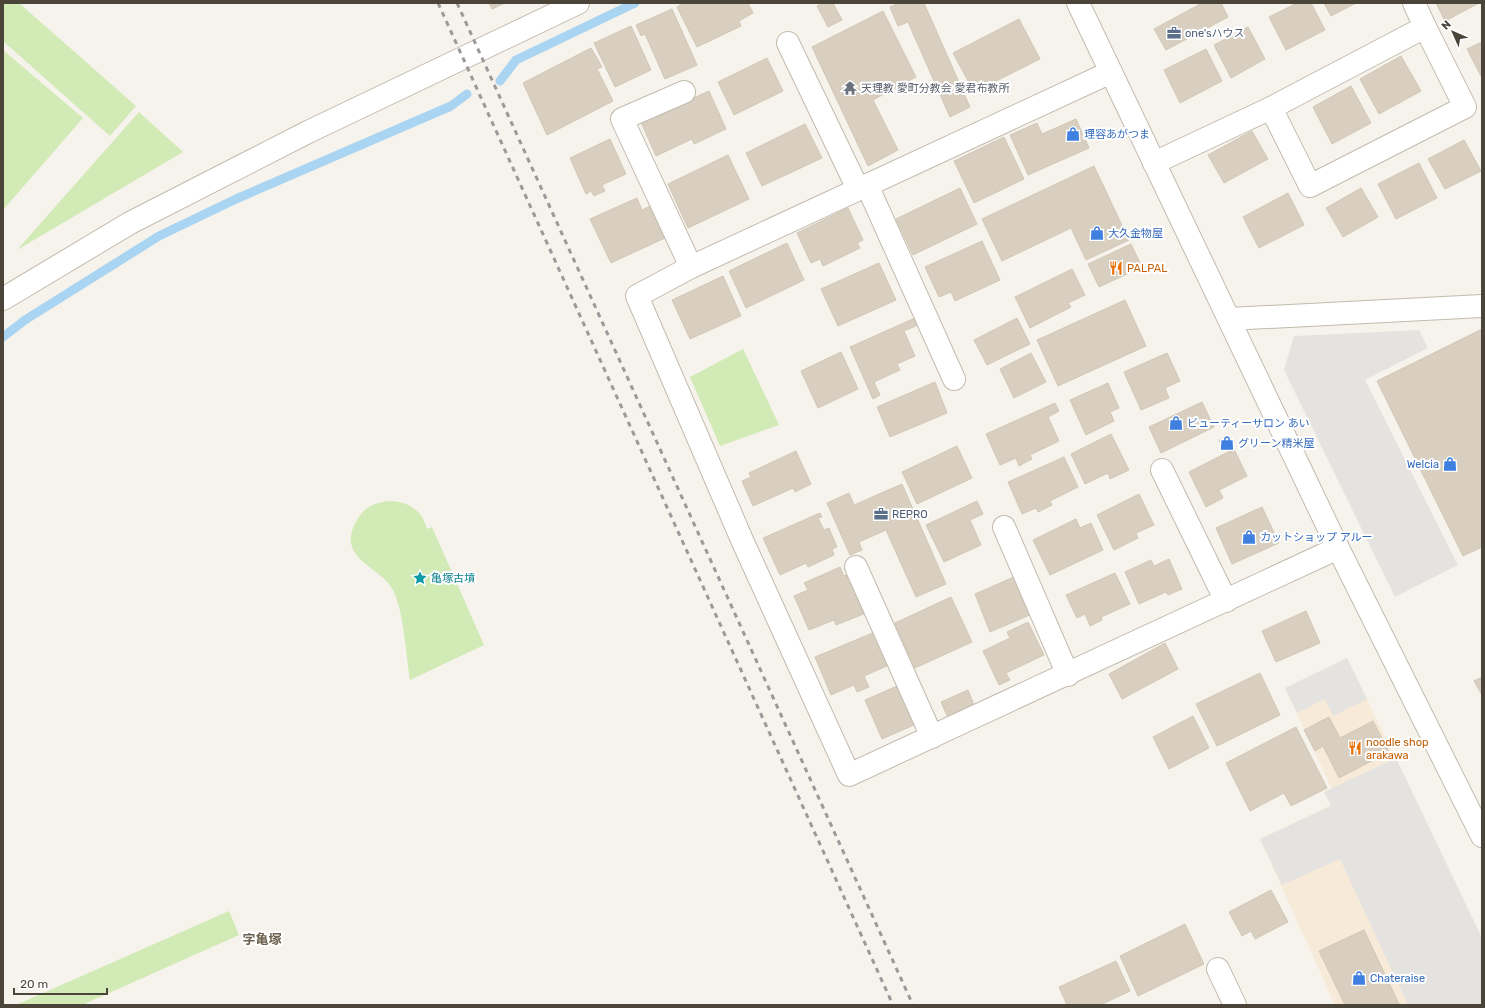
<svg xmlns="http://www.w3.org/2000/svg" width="1485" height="1008" font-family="Rubik,'Noto Sans JP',sans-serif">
<rect width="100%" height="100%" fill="#f6f3ec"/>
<path fill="#f7ead8" d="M1347 658 1482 938V1005H1335L1260 839 1331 805 1324 792 1332 789 1285 688Z"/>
<g fill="#d2eab5">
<path d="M3 3H19L136 106 110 136 3 41Z"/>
<path d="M3 50 83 118 3 210Z"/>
<path d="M139 112 183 152 17 250Z"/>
<path d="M743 349 779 425 720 446 690 377Z"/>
<path d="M390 501C409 502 422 510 427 529L432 527 484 645 410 680C406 655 404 612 393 590 381 566 334 559 357 520 364 507 376 502 390 501Z"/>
<path d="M229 911 239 935 82 1005H16Z"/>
</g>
<g fill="#e5e3e0">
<path d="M1419 330 1428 348 1365 380 1458 565 1395 597 1284 370 1294 336Z"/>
<path d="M1347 658 1367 699 1333 716 1325 699 1297 713 1285 688Z"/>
<path d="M1396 758 1482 938V1005H1408L1340 859 1282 885 1260 839 1331 806 1324 792Z"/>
</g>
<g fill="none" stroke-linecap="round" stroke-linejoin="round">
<g stroke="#a9d4f2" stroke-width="9">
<path d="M500 81 516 60 635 3"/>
<path d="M3 337 25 320 159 236 236 199 451 106 467 94"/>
</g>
</g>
<g fill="#d8cfc1" stroke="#d3c7b4">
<path d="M489 3H505L492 9Z"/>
<path d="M684 3H748L753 13 739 21 741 26 697 47 677 7Z"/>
<path d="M822 3H833L842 20 828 27 817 6Z"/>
<path d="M899 3H924L970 107 950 117 908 22 898 26 890 7Z"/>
<path d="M1202 3H1221L1228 17 1166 50 1154 29Z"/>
<path d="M1297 3H1311L1325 30 1286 50 1269 17Z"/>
<path d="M1324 3H1356L1331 16Z"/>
<path d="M1436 3H1479L1445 21Z"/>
<path d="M672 9 697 65 665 79 645 34 641 36 636 25Z"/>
<path d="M883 11 916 77 873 100 898 150 868 166 812 47Z"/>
<path d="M1019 19 1040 59 974 92 953 53Z"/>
<path d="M631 26 651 70 615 87 594 43Z"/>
<path d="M1248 27 1265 59 1231 78 1214 45Z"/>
<path d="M1482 42V78L1467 49Z"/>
<path d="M591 48 602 67 597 69 613 101 547 135 523 83Z"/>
<path d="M1206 49 1222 81 1180 103 1164 70Z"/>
<path d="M1401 56 1421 91 1379 114 1360 79Z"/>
<path d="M767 58 783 91 734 115 718 82Z"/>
<path d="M1351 86 1371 123 1332 144 1313 107Z"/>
<path d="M709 91 726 129 694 144 692 139 656 156 641 122Z"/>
<path d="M1076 119 1089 148 1028 175 1010 135 1037 123 1042 134Z"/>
<path d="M805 124 822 158 762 186 746 153Z"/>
<path d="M1252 131 1268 159 1224 183 1208 155Z"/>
<path d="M1004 137 1024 179 974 203 954 161Z"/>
<path d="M610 139 626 174 602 185 605 191 594 196 591 191 586 194 570 158Z"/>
<path d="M1464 140 1481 171 1445 189 1428 159Z"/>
<path d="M728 155 749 199 688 228 668 184Z"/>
<path d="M1419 163 1437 198 1396 219 1378 184Z"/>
<path d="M1094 166 1129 240 1086 260 1071 228 1002 261 982 219Z"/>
<path d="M960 188 977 224 913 255 896 219Z"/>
<path d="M1361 188 1378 217 1343 237 1326 208Z"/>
<path d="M1288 193 1304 225 1259 248 1243 217Z"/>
<path d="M637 198 642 210 650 206 665 238 611 263 590 219Z"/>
<path d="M848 208 863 240 857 243 860 248 823 266 820 259 811 263 797 233Z"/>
<path d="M982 241 1000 280 955 301 951 292 939 297 925 267Z"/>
<path d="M787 243 804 280 746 308 729 271Z"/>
<path d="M1131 244 1142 267 1099 287 1088 264Z"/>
<path d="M879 263 896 300 838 326 821 289Z"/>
<path d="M1072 269 1085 295 1068 303 1071 307 1030 328 1015 297Z"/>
<path d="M723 276 741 316 690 339 672 300Z"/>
<path d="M1125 300 1146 346 1058 386 1037 340Z"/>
<path d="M915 318 918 325 904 331 915 356 897 364 900 370 874 382 880 395 873 399 850 347Z"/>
<path d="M1017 318 1030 344 987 365 974 340Z"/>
<path d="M1482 329V547L1463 556 1377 381Z"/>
<path d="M841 352 858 389 818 408 801 371Z"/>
<path d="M1031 353 1046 382 1014 398 1000 369Z"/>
<path d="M1167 353 1180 381 1165 388 1169 398 1141 410 1124 372Z"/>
<path d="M935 382 947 413 890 437 877 407Z"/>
<path d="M1108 383 1119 408 1110 412 1114 421 1086 435 1070 400Z"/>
<path d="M1202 402 1214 427 1161 453 1149 427Z"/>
<path d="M1055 403 1059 411 1048 417 1059 441 1030 455 1032 459 1019 466 1016 458 1000 465 986 434Z"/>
<path d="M1111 434 1129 470 1110 479 1108 473 1085 484 1071 454Z"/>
<path d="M1229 436 1233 445 1224 450 1219 440Z"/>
<path d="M957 446 972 478 917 504 902 472Z"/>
<path d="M1234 449 1247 476 1219 490 1223 498 1206 507 1189 472Z"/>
<path d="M796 451 811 484 795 492 793 488 753 506 742 481 751 477 749 473Z"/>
<path d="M1064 457 1078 487 1050 501 1052 505 1038 512 1036 508 1022 514 1008 482Z"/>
<path d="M902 484 946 584 916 597 886 530 859 542 862 550 850 555 827 503 849 493 854 505Z"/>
<path d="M1139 494 1154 525 1136 533 1138 538 1114 550 1097 515Z"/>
<path d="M977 501 983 514 970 520 981 545 944 562 926 525Z"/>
<path d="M1262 507 1279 543 1232 564 1216 528Z"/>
<path d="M820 513 822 517 818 518 824 530 829 528 837 547 832 549 834 555 808 567 806 563 780 575 763 538Z"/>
<path d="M1076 519 1080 528 1091 523 1103 550 1050 575 1033 540Z"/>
<path d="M1169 559 1182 589 1168 595 1166 592 1139 604 1125 572 1151 560 1154 566Z"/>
<path d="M840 567 844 576 849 574 866 613 836 625 834 620 809 630 794 596 808 590 804 583Z"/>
<path d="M1115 573 1130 604 1101 617 1102 620 1090 626 1085 614 1077 618 1066 595Z"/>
<path d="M1016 576 1032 614 990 632 975 594Z"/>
<path d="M951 597 972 642 915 668 895 623Z"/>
<path d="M1306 611 1320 643 1276 662 1262 631Z"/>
<path d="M1028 622 1044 655 1006 673 1010 680 999 685 983 651 1010 638 1007 632Z"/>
<path d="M875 632 889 665 864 676 869 687 857 692 854 685 831 695 815 657Z"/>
<path d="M1165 643 1178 669 1122 699 1109 674Z"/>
<path d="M1260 673 1280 715 1217 746 1196 704Z"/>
<path d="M1482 677V695L1474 681Z"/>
<path d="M897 686 914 725 882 739 865 700Z"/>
<path d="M968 690 976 710 950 722 941 702Z"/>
<path d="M1193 716 1209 748 1169 769 1153 737Z"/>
<path d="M1329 717 1340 738 1373 721 1389 752 1339 778 1323 746 1315 751 1304 730Z"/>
<path d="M1296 727 1327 788 1291 806 1284 793 1250 811 1226 763Z"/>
<path d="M1271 890 1288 922 1255 939 1251 931 1242 936 1229 912Z"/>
<path d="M1185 924 1204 964 1138 996 1120 956Z"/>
<path d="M1364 930 1399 1004 1398 1005H1345L1319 951Z"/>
<path d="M1116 961 1130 991 1100 1005H1067L1059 987Z"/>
</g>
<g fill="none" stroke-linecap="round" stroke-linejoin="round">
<defs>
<g id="minor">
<path d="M788 43 858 189"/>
<path d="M1111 72 691 267 637 296 742 540 849 775 1338 548"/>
<path d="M684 92 622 119 691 267"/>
<path d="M1271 108 1310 186 1465 107 1425 27"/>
<path d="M1154 163 1271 108 1425 27 1414 3"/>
<path d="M867 185 954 379"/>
<path d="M3 299 130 223 308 132 578 3"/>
<path d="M1162 470 1226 601"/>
<path d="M1004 527 1068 675"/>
<path d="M856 567 932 737"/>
<path d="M1218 969 1235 1005"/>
</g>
<g id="tertiary">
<path d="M1078 3 1338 548 1482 836"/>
<path d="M1229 319 1482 306"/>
</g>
</defs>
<use href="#minor" stroke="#c2bbae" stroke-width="24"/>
<use href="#tertiary" stroke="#c2bbae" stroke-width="24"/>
<use href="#minor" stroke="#fff" stroke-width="22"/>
<use href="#tertiary" stroke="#fff" stroke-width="22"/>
<g stroke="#9a9a9a" stroke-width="3" stroke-dasharray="5 5" stroke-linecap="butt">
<path d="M438 3 893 1005"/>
<path d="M457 3 913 1005"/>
</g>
</g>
<defs>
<symbol id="office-bare" viewBox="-9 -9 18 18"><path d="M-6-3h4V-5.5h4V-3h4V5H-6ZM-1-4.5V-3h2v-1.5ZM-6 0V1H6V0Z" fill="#5c6f8a" stroke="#fff" stroke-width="2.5" paint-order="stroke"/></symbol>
<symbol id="temple-bare" viewBox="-9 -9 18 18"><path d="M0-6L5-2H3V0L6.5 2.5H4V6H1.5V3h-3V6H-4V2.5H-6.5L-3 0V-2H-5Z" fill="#6b7280" stroke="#fff" stroke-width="2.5" paint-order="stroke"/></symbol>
<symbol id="shop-bare" viewBox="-9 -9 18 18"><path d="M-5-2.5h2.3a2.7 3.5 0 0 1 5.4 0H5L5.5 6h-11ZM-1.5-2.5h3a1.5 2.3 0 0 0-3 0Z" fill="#3f7fe0" stroke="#fff" stroke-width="2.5" paint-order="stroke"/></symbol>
<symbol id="restaurant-bare" viewBox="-9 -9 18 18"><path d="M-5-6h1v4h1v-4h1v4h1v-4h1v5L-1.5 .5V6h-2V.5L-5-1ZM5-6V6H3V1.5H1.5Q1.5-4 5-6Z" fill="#e8710a" stroke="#fff" stroke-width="2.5" paint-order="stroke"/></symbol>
<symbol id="sight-bare" viewBox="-9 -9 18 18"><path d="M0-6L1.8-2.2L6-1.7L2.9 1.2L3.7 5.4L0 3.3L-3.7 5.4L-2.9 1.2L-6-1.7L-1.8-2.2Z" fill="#0f9aa8" stroke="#fff" stroke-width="2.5" paint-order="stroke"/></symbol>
</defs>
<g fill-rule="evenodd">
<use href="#office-bare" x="1164" y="23" width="20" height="20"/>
<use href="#temple-bare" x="840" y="78" width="20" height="20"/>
<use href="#shop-bare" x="1063" y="124" width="20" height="20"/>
<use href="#shop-bare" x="1087" y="223" width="20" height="20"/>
<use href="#restaurant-bare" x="1106" y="258" width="20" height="20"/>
<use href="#shop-bare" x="1166" y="413" width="20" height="20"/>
<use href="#shop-bare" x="1217" y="433" width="20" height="20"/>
<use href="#shop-bare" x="1440" y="454" width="20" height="20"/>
<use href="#office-bare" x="871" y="504" width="20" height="20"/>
<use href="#shop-bare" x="1239" y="527" width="20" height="20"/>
<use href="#sight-bare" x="410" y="568" width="20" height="20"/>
<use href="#restaurant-bare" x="1345" y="738" width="20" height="20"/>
<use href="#shop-bare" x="1349" y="968" width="20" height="20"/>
</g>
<g text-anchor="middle" stroke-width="4" stroke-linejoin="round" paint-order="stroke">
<g font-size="11" fill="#4e5e75" stroke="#fff" text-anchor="start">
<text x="1185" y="37">one'sハウス</text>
<text x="892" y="518">REPRO</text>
</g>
<g font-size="11" fill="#5b616d" stroke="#fff" text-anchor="start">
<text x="861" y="92">天理教 愛町分教会 愛君布教所</text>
</g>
<g font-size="11" fill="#366cbe" stroke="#fff" text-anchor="start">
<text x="1084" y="138">理容あがつま</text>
<text x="1108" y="237">大久金物屋</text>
<text x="1187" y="427">ビューティーサロン あい</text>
<text x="1238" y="447">グリーン精米屋</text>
<text x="1439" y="468" text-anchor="end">Welcia</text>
<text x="1260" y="541">カットショップ アルー</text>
<text x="1370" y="982">Chateraise</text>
</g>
<g font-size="11" fill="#c56008" stroke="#fff" text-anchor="start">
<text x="1127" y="272">PALPAL</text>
<text x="1366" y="746">noodle shop<tspan x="1366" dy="13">arakawa</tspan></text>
</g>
<g font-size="11" fill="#0d838f" stroke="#fff" text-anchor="start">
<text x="431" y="582">亀塚古墳</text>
</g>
<g font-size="13" font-weight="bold" fill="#6e6250" stroke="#fff">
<text x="262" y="944">字亀塚</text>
</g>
</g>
<rect width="1485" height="1008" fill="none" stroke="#4b4439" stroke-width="8"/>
<g transform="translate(1453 32) rotate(315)" stroke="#ffffff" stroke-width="3" paint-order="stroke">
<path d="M0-3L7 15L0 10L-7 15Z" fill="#4b4439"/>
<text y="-6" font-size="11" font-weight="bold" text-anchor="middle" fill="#4b4439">N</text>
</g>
<path d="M14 988v6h93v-6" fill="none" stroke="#4b4439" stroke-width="2"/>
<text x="20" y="988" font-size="12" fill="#4b4439" stroke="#ffffff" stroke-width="3" paint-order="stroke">20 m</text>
</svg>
